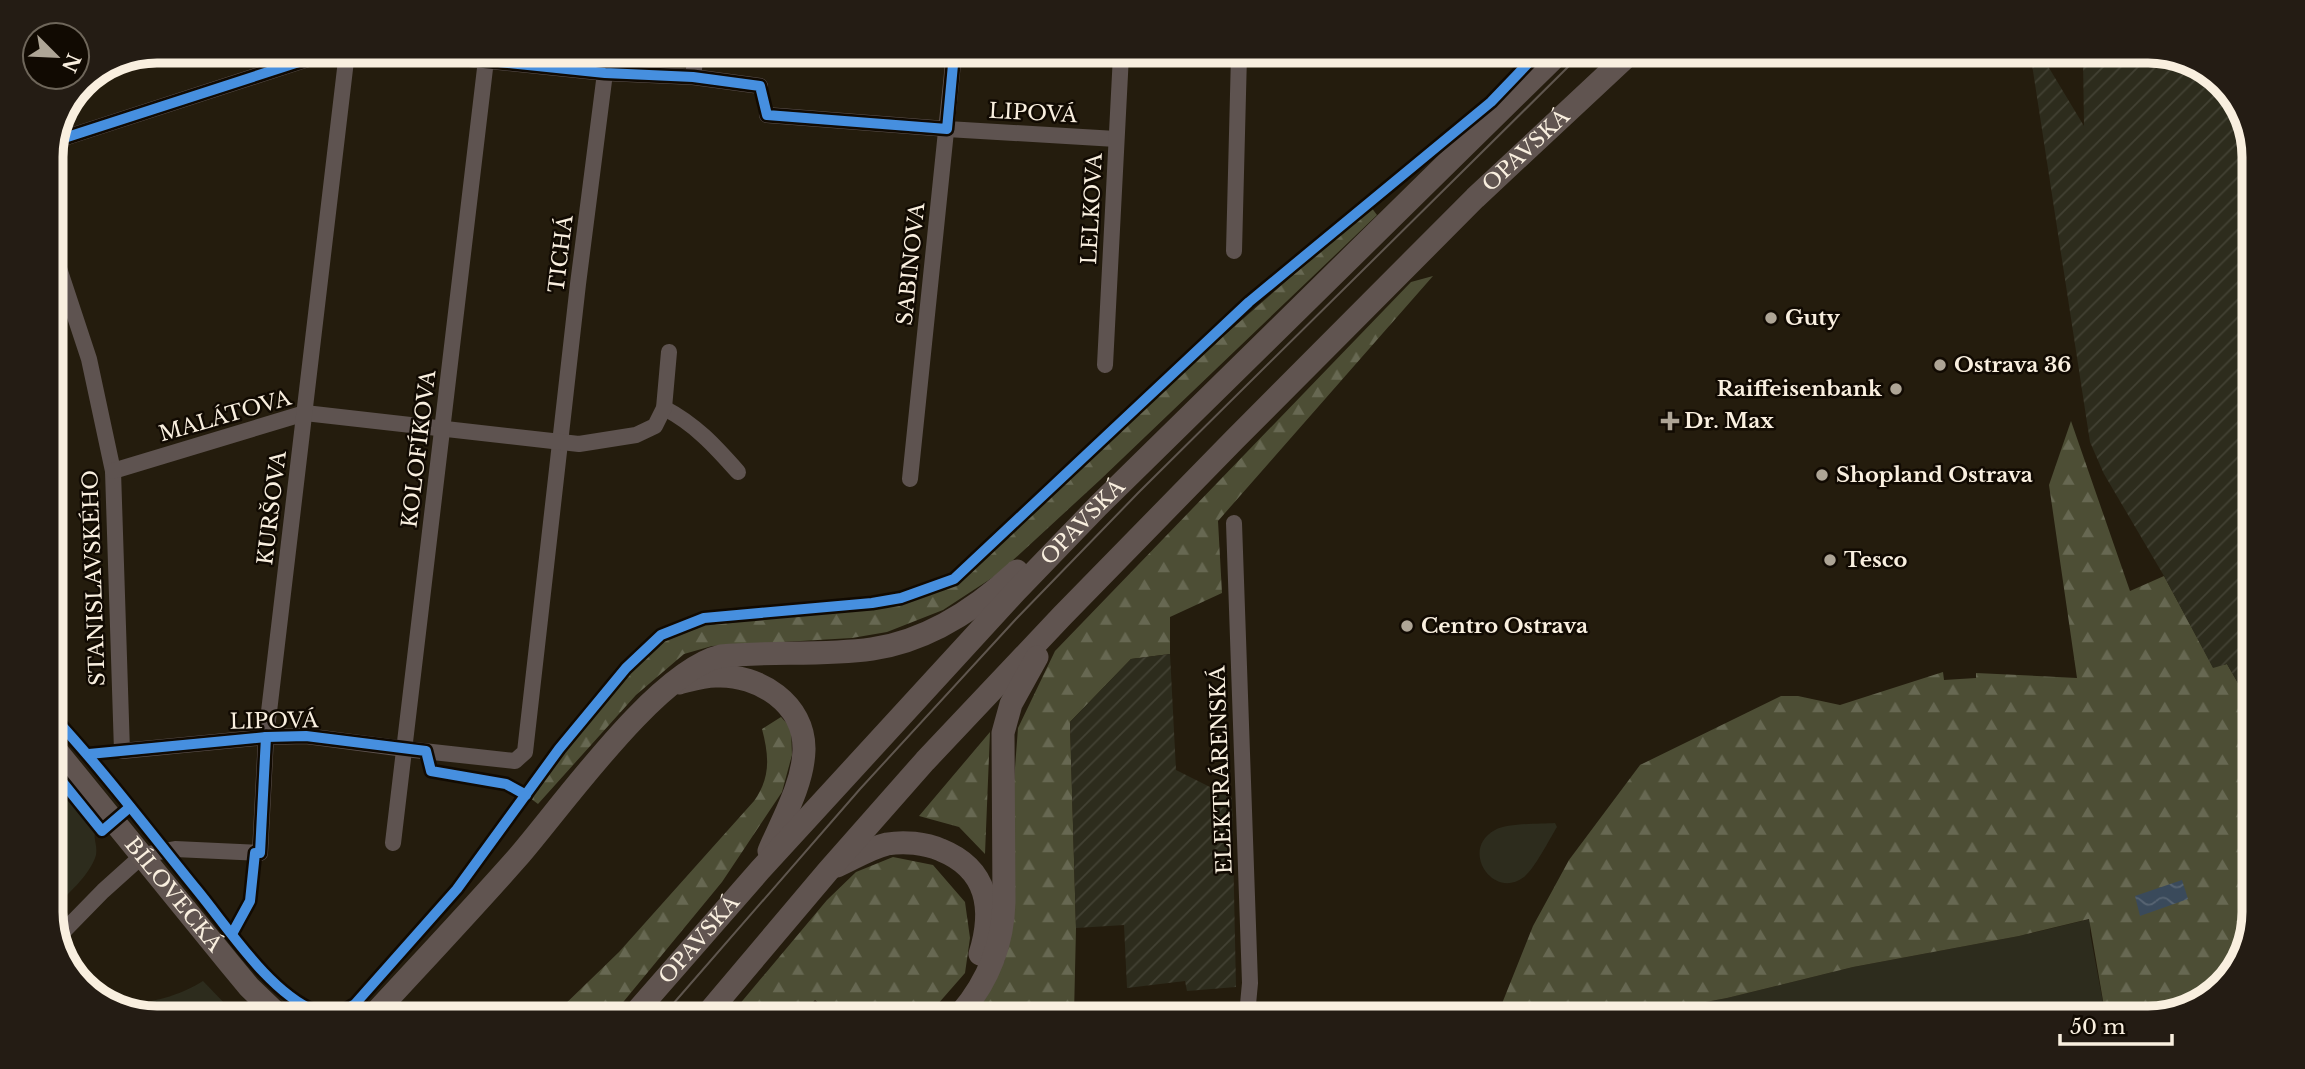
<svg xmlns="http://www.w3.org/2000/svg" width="2305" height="1069" font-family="'Libre Baskerville',serif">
<defs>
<pattern id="forest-firs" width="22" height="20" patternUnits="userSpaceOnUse" patternTransform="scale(1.75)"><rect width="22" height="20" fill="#4d4e35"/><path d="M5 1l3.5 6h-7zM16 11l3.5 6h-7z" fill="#676852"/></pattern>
<pattern id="garden-furrows" width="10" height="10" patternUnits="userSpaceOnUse" patternTransform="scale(1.75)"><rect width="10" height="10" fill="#2d2c1d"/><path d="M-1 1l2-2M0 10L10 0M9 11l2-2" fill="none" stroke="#424133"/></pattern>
<pattern id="water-waves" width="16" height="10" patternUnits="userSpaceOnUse" patternTransform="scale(1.75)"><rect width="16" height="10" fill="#3a4a5b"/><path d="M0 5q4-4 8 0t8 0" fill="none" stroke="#576472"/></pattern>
</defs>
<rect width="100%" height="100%" fill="#241c0d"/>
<g fill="#2d2c1d">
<path d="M51 774 96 829C92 837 98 845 96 855 90 876 66 895 51 911Z"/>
<path d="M1555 823 1557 827C1549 840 1535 868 1524 877 1493 901 1459 849 1495 830 1508 823 1539 824 1555 823Z"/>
<path d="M2090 919V933L2106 1018 1631 1016 1727 998 1853 967 2019 936Z"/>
<path d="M203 981 231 1010H116L90 990C98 993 107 999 116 1001 144 1007 179 996 203 981Z"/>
</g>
<g fill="url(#forest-firs)">
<path d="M1371 207 1377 215 1100 480 998 574 943 610 887 632 852 638 712 646 684 654 636 695 538 804 522 792 630 668 668 638 707 624 868 610 954 584 1180 374Z"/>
<path d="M1433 276 1218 521 1222 593 1170 617V654L1131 659 1070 722 1076 928 1074 1014 970 1013 1004 962 1014 918 1013 794 1018 728 1055 651 1411 282Z"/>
<path d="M2071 421 2130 591 2164 576 2213 667 2227 664 2246 697 2249 696 2246 943 2227 957 2226 977 2207 1001 2148 1018H2106L2089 919 2019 936 1853 967 1727 998 1631 1016H1497L1533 926 1569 860 1640 765 1781 696H1798L1840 705 1943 672 1944 680 1976 678V673L2077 678 2049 485Z"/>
<path d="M781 717 791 728 792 755 782 792 722 882 615 1012H557L619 952 754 801C771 777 769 756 762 729Z"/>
<path d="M990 732 985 854 959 827 919 816Z"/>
<path d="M51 797 67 818V878L51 901Z"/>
<path d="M893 857 933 865 965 902 970 938 965 973 930 1013H831L815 1000 803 1013 733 1012 827 900 856 872Z"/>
</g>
<g fill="url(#garden-furrows)">
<path d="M2031 58H2043L2084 126 2083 59H2189L2236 98 2254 151 2249 696 2246 697 2227 664 2213 668 2164 576 2104 474 2090 442Z"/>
<path d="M1170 654 1176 770 1232 798 1236 987 1187 991 1185 981 1127 988 1124 925 1076 928 1070 722 1131 659Z"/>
</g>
<path fill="url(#water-waves)" d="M2182 880 2188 899 2140 916 2135 896Z"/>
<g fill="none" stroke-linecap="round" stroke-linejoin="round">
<g stroke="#5e5350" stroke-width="16">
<path d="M401 52 605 73 693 77 760 86"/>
<path d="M1905 58H1906"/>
<path d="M693 77 696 53"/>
<path d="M767 115 947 129 1116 139"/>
<path d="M55 141 333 51"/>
<path d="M51 244 89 359 113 471 122 751 266 737 306 736 405 749 515 761 525 752 578 284 605 73"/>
<path d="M1234 251 1239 55"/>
<path d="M1105 365 1121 55"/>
<path d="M664 408C695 424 715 446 738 472"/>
<path d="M113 471 305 413 579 444 636 435 655 426 664 408 669 352"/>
<path d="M910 479 954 54"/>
<path d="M1234 523 1250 983 1247 1015"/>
<path d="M393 843 486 60"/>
<path d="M58 937 103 891 143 855 175 849 260 853 266 737 347 52"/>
</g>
<g stroke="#605450" stroke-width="23">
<path d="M679 683C691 680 703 676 716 676 759 674 805 704 804 750 803 785 782 820 769 851"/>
<path id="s1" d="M51 744 230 964 249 987 274 1011"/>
<path d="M837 866C853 859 870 848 887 844 904 841 925 843 941 850 988 869 994 909 980 954"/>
<path d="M377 1011C424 960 472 909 518 857 563 805 657 671 721 656 771 651 822 656 872 649 928 641 976 609 1017 571"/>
<path id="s2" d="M636 1012 760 870 1016 591 1098 506 1556 56"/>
<path id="s3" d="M709 1012 828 871 925 761 1062 616 1235 439 1475 198 1626 57"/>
<path d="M961 1013C988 981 1003 943 1004 902L1003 733 1011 704 1037 657"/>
</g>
<path stroke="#5f564e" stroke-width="2" d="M666 1012 860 789 1016 619 1139 492 1578 57"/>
<defs>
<g id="cycleway">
<path d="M401 52 605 73 693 77 760 86 767 115 947 129 954 54"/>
<path d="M55 141 333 51"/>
<path d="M51 714C103 770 149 831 197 890 229 929 269 992 315 1011"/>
<path d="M89 754 266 737 306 736 426 751 431 771 506 784 526 795"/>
<path d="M51 768 102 831 130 807"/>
<path d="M232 934 250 901 255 853H260L266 737"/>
<path d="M343 1011 355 1004 457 889 559 749 626 668 661 635 704 618 872 603 901 598 954 579 1249 302 1491 102 1535 56"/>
</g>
</defs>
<use href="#cycleway" stroke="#110a02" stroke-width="15"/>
<use href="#cycleway" stroke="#468fdf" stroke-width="10"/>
</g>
<g fill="#aea596" stroke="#110a02" stroke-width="2.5">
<circle cx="1771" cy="318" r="7"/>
<circle cx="1940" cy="365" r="7"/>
<circle cx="1896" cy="389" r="7"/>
<path d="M1666.5 410.5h7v7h7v7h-7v7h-7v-7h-7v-7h7z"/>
<circle cx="1822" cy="475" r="7"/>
<circle cx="1830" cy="560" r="7"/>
<circle cx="1407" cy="626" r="7"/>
</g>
<g text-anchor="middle" stroke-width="5" stroke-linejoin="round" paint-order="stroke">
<g font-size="21" fill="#f9efdf" stroke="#110a02">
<text transform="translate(1033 113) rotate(3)" y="7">LIPOVÁ</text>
<text dy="7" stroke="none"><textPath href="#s3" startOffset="1188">OPAVSKÁ</textPath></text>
<text transform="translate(1092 209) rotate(-87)" y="7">LELKOVA</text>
<text transform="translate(561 254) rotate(-83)" y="7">TICHÁ</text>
<text transform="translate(911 264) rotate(-84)" y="7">SABINOVA</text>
<text transform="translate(225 416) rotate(-16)" y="7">MALÁTOVA</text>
<text transform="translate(419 449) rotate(-83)" y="7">KOLOFÍKOVA</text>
<text transform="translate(272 508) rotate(-83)" y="7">KURŠOVA</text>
<text dy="7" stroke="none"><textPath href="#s2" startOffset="663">OPAVSKÁ</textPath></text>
<text transform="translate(94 578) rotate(-92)" y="7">STANISLAVSKÉHO</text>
<text transform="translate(274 721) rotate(-1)" y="7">LIPOVÁ</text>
<text transform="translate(1221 770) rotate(-92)" y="7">ELEKTRÁRENSKÁ</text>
<text dy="7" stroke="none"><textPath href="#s1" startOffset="194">BÍLOVECKÁ</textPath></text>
<text dy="7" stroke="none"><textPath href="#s2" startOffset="96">OPAVSKÁ</textPath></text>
</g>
<g font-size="21" font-weight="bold" fill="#f9efdf" stroke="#110a02" text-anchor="start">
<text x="1785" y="325">Guty</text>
<text x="1954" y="372">Ostrava 36</text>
<text x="1882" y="396" text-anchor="end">Raiffeisenbank</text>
<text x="1684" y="428">Dr. Max</text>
<text x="1836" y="482">Shopland Ostrava</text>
<text x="1844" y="567">Tesco</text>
<text x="1421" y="633">Centro Ostrava</text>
</g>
</g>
<path d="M0 0H2305V1069H0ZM157 63H2148A94 94 0 0 1 2242 157V912A94 94 0 0 1 2148 1006H157A94 94 0 0 1 63 912V157A94 94 0 0 1 157 63Z" fill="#241c14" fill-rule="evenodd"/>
<path fill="none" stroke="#f9efdf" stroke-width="9" d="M157 63H2148A94 94 0 0 1 2242 157V912A94 94 0 0 1 2148 1006H157A94 94 0 0 1 63 912V157A94 94 0 0 1 157 63Z"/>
<g transform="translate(56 56) rotate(114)"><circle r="33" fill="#110a02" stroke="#6e665a" stroke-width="2"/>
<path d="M0-5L12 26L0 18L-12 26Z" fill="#aea596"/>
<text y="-10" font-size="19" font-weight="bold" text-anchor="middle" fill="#f9efdf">N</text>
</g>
<path d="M2060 1034v10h112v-10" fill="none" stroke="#f9efdf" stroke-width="3.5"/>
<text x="2070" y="1034" font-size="21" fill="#f9efdf" stroke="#110a02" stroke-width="5" paint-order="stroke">50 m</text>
</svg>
